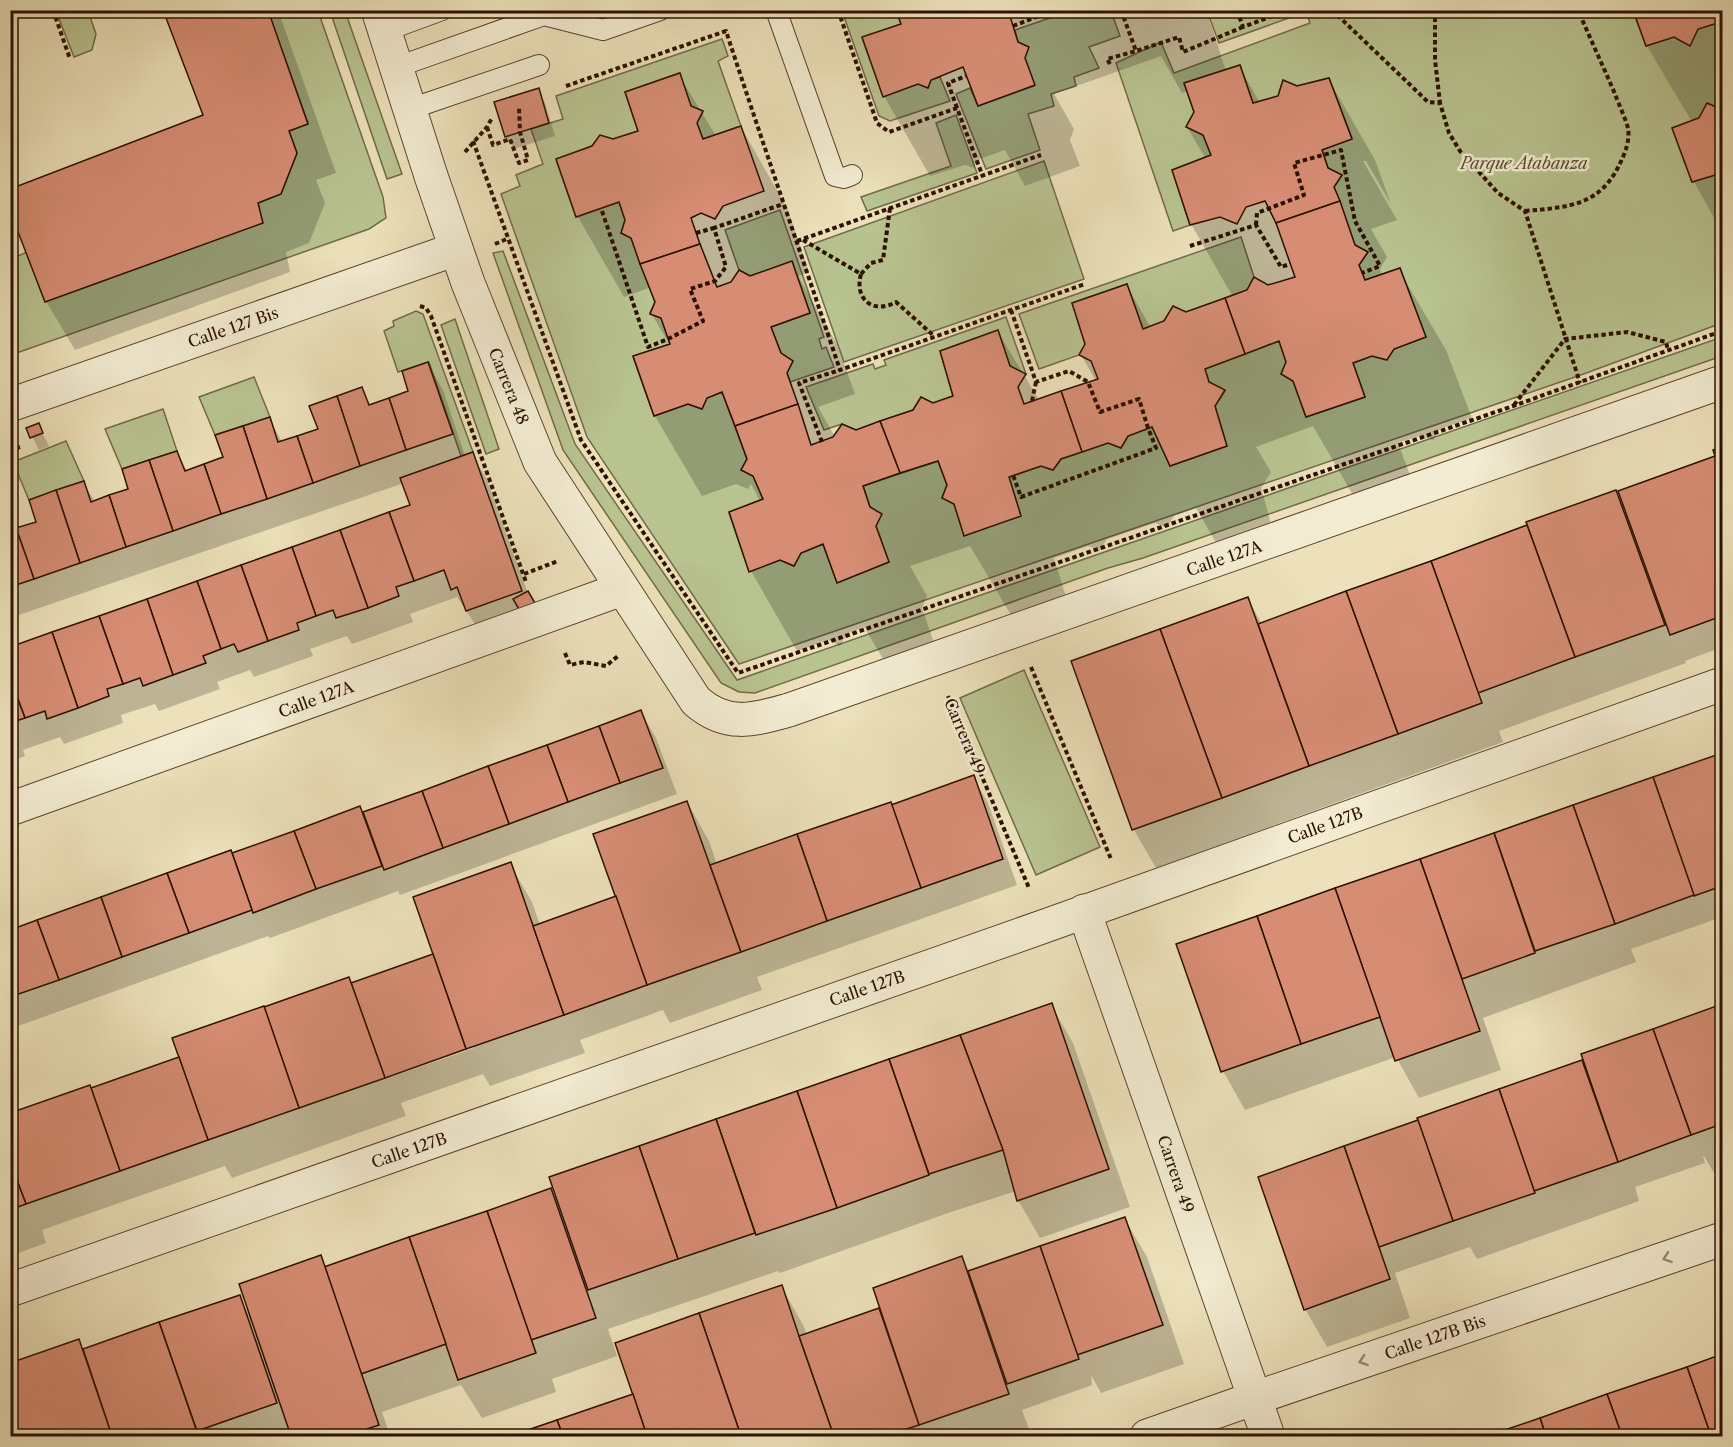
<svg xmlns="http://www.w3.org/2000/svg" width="1733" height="1447" font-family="'Libre Caslon Text',serif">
<rect width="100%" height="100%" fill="#ece1ba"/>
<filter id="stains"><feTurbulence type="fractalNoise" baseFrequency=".00333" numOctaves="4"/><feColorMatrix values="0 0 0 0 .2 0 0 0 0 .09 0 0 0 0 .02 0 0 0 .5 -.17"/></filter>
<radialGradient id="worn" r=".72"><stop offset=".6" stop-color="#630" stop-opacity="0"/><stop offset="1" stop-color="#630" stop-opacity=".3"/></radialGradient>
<g fill="#b8c390" stroke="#726a49" stroke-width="1.5">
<path d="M56 11H88L96 34 92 50 74 57Z"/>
<path d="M268 11H318L383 197 386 218 369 229 11 355V259L27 252 262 223 258 203 281 194 297 153 289 131 308 123Z"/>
<path d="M330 11H345L402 174 387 179Z"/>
<path d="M842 11H896L901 24 862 38 883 96 918 84 928 88 931 80 940 77 950 101 890 121 879 116Z"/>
<path d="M1070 11H1111L1120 36 1089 47 1099 68 1074 77 1076 86 1051 94 1054 106 1028 114 1040 150 986 169 956 94 970 88 978 106 1034 86 1018 42 1015 30Z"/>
<path d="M1207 11H1633L1646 46 1674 37 1690 46 1698 29 1721 22 1722 27V109L1707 103 1699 118 1672 128 1692 182 1722 173V323L1578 376 739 664 587 437 501 194 520 186 516 175 543 164 531 129 563 119 556 96 722 39 728 56 718 61 741 126 703 139 697 123 703 112 691 106 679 73 625 92 638 131 613 139 600 135 592 146 556 160 576 217 619 202 625 220 621 233 631 238 655 302 650 313 661 318 670 344 633 357 654 416 688 404 702 409 707 398 722 392 747 459 741 470 753 476 763 499 729 513 749 571 780 560 794 566 801 553 823 544 837 582 889 562 876 526 881 514 870 507 863 486 938 461 947 485 942 498 954 504 964 535 1021 516 1009 477 1041 466 1053 470 1061 459 1108 443 1121 448 1128 436 1152 427 1170 466 1227 446 1215 406 1225 391 1209 382 1205 369 1279 341 1286 362 1281 374 1293 381 1306 417 1365 397 1353 363 1372 356 1386 360 1394 349 1426 337 1400 268 1365 280 1359 265 1368 252 1355 245 1334 187 1342 175 1328 168 1322 150 1352 138 1329 78 1297 86 1283 80 1278 96 1253 103 1240 65 1184 83 1194 112 1186 127 1203 135 1211 155 1172 170 1190 225 1173 231 1116 63 1161 42 1174 73 1310 23 1306 12 1219 43Z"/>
<path d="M956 115 977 173 867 211 861 197 951 166 936 123Z"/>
<path d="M1044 161 1084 279 844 362 804 247Z"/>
<path d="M780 210 824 337 819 339 822 349 826 347 834 367 790 382 787 373 793 361 781 353 771 327 810 313 792 262 750 276 739 270 725 230Z"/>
<path d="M1241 237 1254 277 1247 290 1186 312 1173 307 1164 321 1143 329 1127 284 1072 303 1085 344 1079 355 1039 369 1019 314Z"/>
<path d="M503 251 575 444 737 680 1722 337V356L1143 558 1108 568 755 693 739 692 721 683 563 450 493 253Z"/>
<path d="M416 311 423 314 473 452 461 456 429 362 398 372 384 331 394 326 393 321Z"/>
<path d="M1006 317 1026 374 1010 366 998 330 940 351 953 396 933 403 921 397 913 410 856 430 842 424 824 430 806 387 873 364 875 369 886 365 884 360Z"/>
<path d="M455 319 499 449 486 454 441 325Z"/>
<path d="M254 377 270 417 215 435 199 397Z"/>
<path d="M163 409 177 451 122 469 105 429Z"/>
<path d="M66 441 84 481 29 500 13 462Z"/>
<path d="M1024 670 1100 847 1036 875 960 698Z"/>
</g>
<g fill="#0003" fill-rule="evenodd">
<path d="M166 10H278L336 173 316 180 325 203 309 243 286 252 290 272 75 350 46 301 205 116Z"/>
<path d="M895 10H1206L1226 71 1239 66 1260 103 1279 97 1297 88 1329 80 1375 160 1391 204 1366 161H1363L1397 220 1371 229 1387 257 1380 269 1382 276 1399 270 1446 350 1472 418 1440 429 1433 440 1419 436 1398 443 1411 478 1354 497 1313 426 1256 447 1271 472 1261 488 1272 527 1218 546 1196 508 1174 516 1167 528 1155 523 1107 539 1100 550 1088 546 1054 558 1066 597 1011 615 970 546 910 566 927 596 922 608 934 643 885 662 864 627 847 634 840 646 828 640 797 651 751 571 760 501 751 484 748 489 736 484 702 496 655 416 670 345 651 313 657 302 651 287 624 297 578 217 558 160 640 131 679 75 716 136 741 127 787 208 809 272 798 276 837 344 855 394 818 407 835 437 856 432 955 397 998 332 1039 400 1096 381 1081 355 1127 286 1151 328 1233 297 1191 224 1206 159 1187 127 1196 112 1189 91 1182 93 1161 56 1054 94 1074 129 1070 140 1080 166 1025 186 1005 150 977 160 974 168 965 165 930 176 884 96 903 25Z"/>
<path d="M1635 10H1722V232L1694 182 1674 129 1692 122 1647 46Z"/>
<path d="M538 90 545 103 555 136 514 149 506 136Z"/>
<path d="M428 364 443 390 465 456 472 454 487 480 527 591 541 616 483 636 457 597 410 614 413 622 352 644 347 636 310 649 313 656 254 677 250 670 217 682 220 689 159 711 155 704 121 715 123 723 64 744 60 737 23 750 25 756 10 762V649L412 506 404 483 10 618V532L38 523 83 482 95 502 130 490 176 452 187 471 225 458 269 418 282 442 320 430 362 389 371 406 410 392Z"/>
<path d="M38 425 49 446 39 450 28 428Z"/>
<path d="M1722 448V647L1685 661 1686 663 1499 731 1503 742 1156 868 1134 830 1073 662 1247 598 1262 624 1529 526 1616 492 1622 502H1623L1620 492 1717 457 1715 451Z"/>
<path d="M641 712 656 738 677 794 400 895 398 891 270 938 268 936 10 1029V931L363 813Z"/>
<path d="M1722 754V917L1631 949 1636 962 1483 1018 1501 1070 1419 1098 1396 1057 1245 1110 1223 1071 1178 945Z"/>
<path d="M973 777 988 803 1017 885 757 977 762 990 670 1023 663 1010 580 1040 585 1053 490 1086 483 1074 401 1103 406 1116 232 1178 225 1166 42 1230 46 1243 10 1256V1115L91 1090 178 1059 349 979 352 984 432 956 510 864 532 902 540 925 617 897 687 802 709 841 717 865ZM473 1045 474 1048 391 1077V1074Z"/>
<path d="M1051 1005 1073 1043 1130 1207 1040 1238 1018 1200 1016 1191 951 1212 780 1273 778 1271 608 1329 617 1356 552 1379 556 1392 482 1418 461 1385 382 1412 390 1436H18L10 1415 78 1341 83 1351 239 1297 249 1314 320 1257 326 1268 551 1190 558 1202 551 1178Z"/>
<path d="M1722 1006V1170L1714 1173 1704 1156H1703L1705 1163 1635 1187 1639 1201 1477 1259 1470 1247 1395 1273 1410 1318 1327 1347 1305 1309 1343 1148 1347 1153 1582 1061 1586 1069H1588L1583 1055Z"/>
<path d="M1124 1218 1147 1257 1184 1364 1101 1393 1091 1375 1092 1385 1022 1410 1030 1432 1018 1436H514L634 1395 781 1286 803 1325 807 1335 881 1309 961 1258 970 1272Z"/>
<path d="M1722 1356V1436H1492L1542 1419Z"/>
</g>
<g fill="#d78d74" stroke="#2c1002" stroke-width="1.5">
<path d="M163 10H268L308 124 289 131 297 153 281 194 258 203 263 223 45 302 10 211V189L203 115Z"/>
<path d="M896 10H1015L1009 13 1018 42 1029 47 1025 58 1035 85 978 106 963 67 931 80 928 88 918 84 883 97 862 37 901 24Z"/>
<path d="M1633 10H1722V27L1721 22 1698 29 1690 46 1674 37 1646 46Z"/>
<path d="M1240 65 1253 103 1278 96 1283 80 1297 86 1329 78 1352 139 1322 150 1328 168 1342 175 1334 187 1340 201 1276 223 1265 201 1246 207 1237 224 1220 217 1190 225 1172 170 1211 155 1203 135 1186 127 1194 112 1184 83Z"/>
<path d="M680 73 691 106 703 111 697 123 703 139 741 126 764 191 723 206 715 219 701 213 691 218 700 244 640 264 631 238 621 233 625 220 619 202 576 217 556 159 592 146 600 135 613 139 638 131 625 92Z"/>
<path d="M539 88 549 123 505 137 494 102Z"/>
<path d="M1707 103 1720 109H1722V173L1692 182 1672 128 1699 118Z"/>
<path d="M1340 201 1355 245 1368 252 1359 265 1365 280 1400 268 1426 337 1394 349 1387 360 1372 356 1353 363 1365 397 1306 417 1293 381 1281 374 1286 362 1279 341 1245 354 1225 298 1247 290 1254 277 1268 285 1295 277 1276 223Z"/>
<path d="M700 244 717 287 731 282 739 270 750 276 792 261 810 313 771 327 781 353 793 361 787 373 798 404 735 426 722 392 707 398 702 409 688 404 654 416 633 356 670 344 661 318 650 314 655 302 640 264Z"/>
<path d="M1127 284 1143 329 1164 321 1173 306 1186 312 1225 298 1245 354 1205 369 1209 382 1225 390 1215 406 1227 446 1170 466 1152 427 1128 436 1121 448 1108 443 1082 452 1061 391 1098 379 1091 361 1079 355 1085 344 1072 303Z"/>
<path d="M998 330 1010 366 1026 374 1018 387 1024 404 1061 391 1082 452 1061 459 1053 470 1041 466 1009 477 1021 516 964 536 954 504 942 498 947 485 938 461 900 473 880 421 913 410 921 397 933 403 953 396 940 351Z"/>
<path d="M428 362 453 434 406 450 389 398 408 391 402 371Z"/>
<path d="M362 387 369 405 389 398 406 450 360 466 337 396Z"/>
<path d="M337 396 360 466 313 483 297 436 318 429 309 406Z"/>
<path d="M798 404 811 445 833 437 842 424 856 430 880 421 900 473 863 486 870 507 882 514 876 526 889 562 837 583 823 544 801 553 794 566 780 560 749 572 729 512 763 499 753 476 741 470 747 459 735 426Z"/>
<path d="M270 417 278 442 297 436 313 483 267 499 243 426Z"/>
<path d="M39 423 43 433 30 438 26 428Z"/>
<path d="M243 426 267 499 221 514 204 464 223 457 215 435Z"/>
<path d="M1722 447V477L1713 450Z"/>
<path d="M177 451 185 471 204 464 221 514 173 531 149 460Z"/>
<path d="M473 452 522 591 466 611 457 587 451 590 444 570 414 581 389 512 410 505 400 478Z"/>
<path d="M1715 456 1722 477V616L1670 635 1618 491Z"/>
<path d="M149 460 173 531 126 547 109 495 128 489 122 469Z"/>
<path d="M84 481 91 502 109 495 126 547 80 563 56 490Z"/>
<path d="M56 490 80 563 34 579 16 528 36 522 29 500Z"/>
<path d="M1616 490 1665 625 1575 657 1526 522Z"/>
<path d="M389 512 414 581 396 587 399 596 368 608 340 530Z"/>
<path d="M1527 525 1575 657 1478 693 1431 561Z"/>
<path d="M16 528 34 579 10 587V530Z"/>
<path d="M340 530 368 608 336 618 333 610 316 616 292 547Z"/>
<path d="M292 547 316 616 297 623 299 630 268 641 241 565Z"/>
<path d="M1431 561 1482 703 1398 734 1346 591Z"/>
<path d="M241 565 268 641 238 652 234 644 221 649 197 581Z"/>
<path d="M197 581 221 649 203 656 206 663 173 675 147 599Z"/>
<path d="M528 591 535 603 520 611 513 599Z"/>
<path d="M1346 591 1398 734 1309 766 1258 624Z"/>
<path d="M1248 597 1309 766 1222 798 1160 629Z"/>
<path d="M147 599 173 675 143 686 140 678 123 684 99 616Z"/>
<path d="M99 616 123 684 107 689 109 696 78 708 52 632Z"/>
<path d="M1160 629 1222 798 1132 830 1071 661Z"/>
<path d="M52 632 78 708 47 719 45 711 25 718 10 678V647Z"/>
<path d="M10 678 25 718 10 723Z"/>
<path d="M641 710 663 768 620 783 599 726Z"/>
<path d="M599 726 620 783 568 802 547 745Z"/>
<path d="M547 745 568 802 509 824 488 766Z"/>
<path d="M1722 753V886L1694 896 1653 777Z"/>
<path d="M488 766 509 824 443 848 422 791Z"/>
<path d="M974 775 1003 859 921 888 891 805Z"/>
<path d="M1653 777 1694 895 1615 924 1573 805Z"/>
<path d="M422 791 443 848 384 870 363 812Z"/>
<path d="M687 801 741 952 647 985 593 834Z"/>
<path d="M891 802 921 888 827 921 797 834Z"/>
<path d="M1573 805 1615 924 1535 951 1494 833Z"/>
<path d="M360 806 382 866 316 889 294 831Z"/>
<path d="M294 831 316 889 253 913 232 853Z"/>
<path d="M1494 833 1535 953 1462 979 1420 859Z"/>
<path d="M797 834 827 921 741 952 710 865Z"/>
<path d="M231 850 252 910 189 933 167 873Z"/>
<path d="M1420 859 1480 1031 1395 1061 1335 888Z"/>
<path d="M511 862 564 1015 466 1049 413 897Z"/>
<path d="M167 873 189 933 122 957 101 897Z"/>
<path d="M1335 888 1380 1017 1301 1044 1257 916Z"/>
<path d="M616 896 647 985 564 1015 533 926Z"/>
<path d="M101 897 122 957 59 980 37 920Z"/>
<path d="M1257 916 1301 1044 1221 1072 1176 944Z"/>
<path d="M37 920 59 980 10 997V930Z"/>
<path d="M433 954 466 1049 385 1078 351 983Z"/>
<path d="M349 977 385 1078 299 1108 264 1007Z"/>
<path d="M1052 1003 1109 1169 1017 1201 1003 1150 960 1035Z"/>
<path d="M1722 1004V1124L1691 1135 1653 1029Z"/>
<path d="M264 1006 299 1108 208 1140 172 1038Z"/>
<path d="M1653 1029 1691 1135 1618 1162 1581 1054Z"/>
<path d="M960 1035 1003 1150 929 1174 889 1059Z"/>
<path d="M179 1057 208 1140 120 1171 91 1088Z"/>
<path d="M889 1059 929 1175 837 1208 797 1091Z"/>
<path d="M1582 1060 1618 1162 1534 1191 1499 1089Z"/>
<path d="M90 1085 120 1171 26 1204 10 1162V1113Z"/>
<path d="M1499 1089 1535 1193 1453 1221 1417 1118Z"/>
<path d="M797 1091 837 1208 756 1235 716 1119Z"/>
<path d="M716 1119 755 1233 678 1259 639 1146Z"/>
<path d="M1418 1120 1453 1221 1379 1247 1344 1146Z"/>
<path d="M639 1146 678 1259 588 1290 549 1177Z"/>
<path d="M1344 1146 1390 1279 1304 1310 1258 1177Z"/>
<path d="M10 1162 26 1204 10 1210Z"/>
<path d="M551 1188 596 1318 531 1340 487 1211Z"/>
<path d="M487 1211 536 1353 458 1380 409 1237Z"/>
<path d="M1125 1217 1163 1325 1077 1355 1040 1246Z"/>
<path d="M409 1237 446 1344 361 1374 324 1267Z"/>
<path d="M1040 1246 1079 1359 1007 1384 968 1271Z"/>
<path d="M321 1255 379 1425 346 1436H291L239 1284Z"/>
<path d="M962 1256 1009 1394 919 1425 873 1288Z"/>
<path d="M782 1285 799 1336 834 1436H741L699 1313Z"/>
<path d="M240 1295 277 1403 197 1431 159 1322Z"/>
<path d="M879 1308 919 1425 885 1436H834L799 1336Z"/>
<path d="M699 1313 741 1436H647L615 1343Z"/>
<path d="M159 1322 197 1432 184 1436H112L83 1349Z"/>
<path d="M79 1339 112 1436H16L10 1420V1363Z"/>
<path d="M1722 1354V1436H1711L1687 1367Z"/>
<path d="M1687 1367 1711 1436H1622L1607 1394Z"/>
<path d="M633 1394 647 1436H563L557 1420Z"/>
<path d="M1607 1394 1622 1436H1546L1540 1418Z"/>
<path d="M1540 1418 1546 1436H1487Z"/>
<path d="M557 1420 563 1436H510Z"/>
</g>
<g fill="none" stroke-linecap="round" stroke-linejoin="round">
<defs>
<g id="lane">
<path d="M776 10 835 176 844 178 852 175"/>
<path d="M385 31 442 10"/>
<path d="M397 67 544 15 603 30 660 10"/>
<path d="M410 109 539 65"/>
</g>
<g id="street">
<path d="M378 10 431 176 468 283 540 462 696 701C727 728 753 720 789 710L1722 382"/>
<path d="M10 405 456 249"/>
<path d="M10 809 622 589"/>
<path d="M1084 911 1268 1436"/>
<path d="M10 1290 1042 927 1722 684"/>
<path d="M1147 1436 1255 1398 1722 1239"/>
</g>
</defs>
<use href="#lane" stroke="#5c4430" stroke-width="22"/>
<use href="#street" stroke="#5c4430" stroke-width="35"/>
<g stroke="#2c1002" stroke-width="4" stroke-dasharray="4.5 3" stroke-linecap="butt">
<path d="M53 10 70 59"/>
<path d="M838 10 877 123 889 132 957 108 983 177"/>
<path d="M1121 10 1136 51 1179 37 1183 52 1243 27"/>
<path d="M1237 10 1243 27 1288 10"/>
<path d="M1332 10 1428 102 1440 103 1449 133 1460 151 1498 193 1525 211 1580 383"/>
<path d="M1435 10V60L1440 103"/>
<path d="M1013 26 1054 10"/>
<path d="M1110 64 1107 59 1136 51"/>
<path d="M566 86 726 31C763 144 802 257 840 370L1085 284"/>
<path d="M957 108 948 83 966 76"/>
<path d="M487 127 493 145 510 139 519 163 528 160 520 132 519 107"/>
<path d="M473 141 581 440 738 673 1513 406 1722 331"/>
<path d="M465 152 487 127 492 118"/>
<path d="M602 211 648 347 668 339 703 321 690 289 715 281 726 267 714 228 783 204"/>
<path d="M1525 211C1570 207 1602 206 1622 159 1626 151 1630 138 1628 128 1625 117 1619 105 1615 94 1603 66 1590 38 1578 10"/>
<path d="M1256 225 1257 213 1304 195 1294 163 1341 150 1355 221 1380 266 1362 273"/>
<path d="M696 233 714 228"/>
<path d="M803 240 861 274C854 299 873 315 896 302L934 336"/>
<path d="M797 241 1041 155"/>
<path d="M495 244 509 238"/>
<path d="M1190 246 1256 225 1281 267 1290 264"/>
<path d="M861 274 871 263 883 260 890 208"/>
<path d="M420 306 426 308 431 316 526 582"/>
<path d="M1011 310 1036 382 1069 371 1088 382 1100 412 1139 399 1148 428 1156 448 1021 497 1013 475"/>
<path d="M1032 401 1036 382"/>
<path d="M1514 405 1565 339 1627 332 1666 342 1668 350"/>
<path d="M822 442 799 383 840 370"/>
<path d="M10 450 20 447"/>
<path d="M524 574 558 561"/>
<path d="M565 653 570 665 584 662 606 666 618 656"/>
<path d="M1031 667 1111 859"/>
<path d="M948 696 1029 888"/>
</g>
<use href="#lane" stroke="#f3ecd2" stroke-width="20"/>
<use href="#street" stroke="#f3ecd2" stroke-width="33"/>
</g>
<defs><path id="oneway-chevron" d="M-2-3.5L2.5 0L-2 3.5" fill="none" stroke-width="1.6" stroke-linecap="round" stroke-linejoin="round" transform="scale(1.5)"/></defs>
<g stroke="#998974">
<use href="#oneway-chevron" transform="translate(1667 1258) rotate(161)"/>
<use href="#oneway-chevron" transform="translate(1363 1361) rotate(161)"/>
</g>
<g text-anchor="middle" stroke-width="5" stroke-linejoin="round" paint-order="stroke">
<g font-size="16" font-style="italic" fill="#5d4f34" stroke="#f3ecd2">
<text x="1524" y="169">Parque Atabanza</text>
</g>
<g font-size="16" fill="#2c1002" stroke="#f3ecd2">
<text transform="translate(233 327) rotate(-19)" y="6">Calle 127 Bis</text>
<text transform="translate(509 386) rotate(68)" y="6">Carrera 48</text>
<text transform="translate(1224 558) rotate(-19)" y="6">Calle 127A</text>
<text transform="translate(316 699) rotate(-20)" y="6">Calle 127A</text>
<text transform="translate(965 736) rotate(67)" y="6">Carrera 49</text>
<text transform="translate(1325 825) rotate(-20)" y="6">Calle 127B</text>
<text transform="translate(867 988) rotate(-19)" y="6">Calle 127B</text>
<text transform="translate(409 1150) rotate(-19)" y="6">Calle 127B</text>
<text transform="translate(1176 1174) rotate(71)" y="6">Carrera 49</text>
<text transform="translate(1435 1337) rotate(-19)" y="6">Calle 127B Bis</text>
</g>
</g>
<rect width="1733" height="1447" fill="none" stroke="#ece1ba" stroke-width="36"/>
<rect x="12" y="12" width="1709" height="1423" fill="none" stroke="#2c1002" stroke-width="3"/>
<rect x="18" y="18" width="1697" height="1411" fill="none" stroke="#2c1002" stroke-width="1.5"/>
<rect width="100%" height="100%" filter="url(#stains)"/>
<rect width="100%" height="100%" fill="url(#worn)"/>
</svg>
